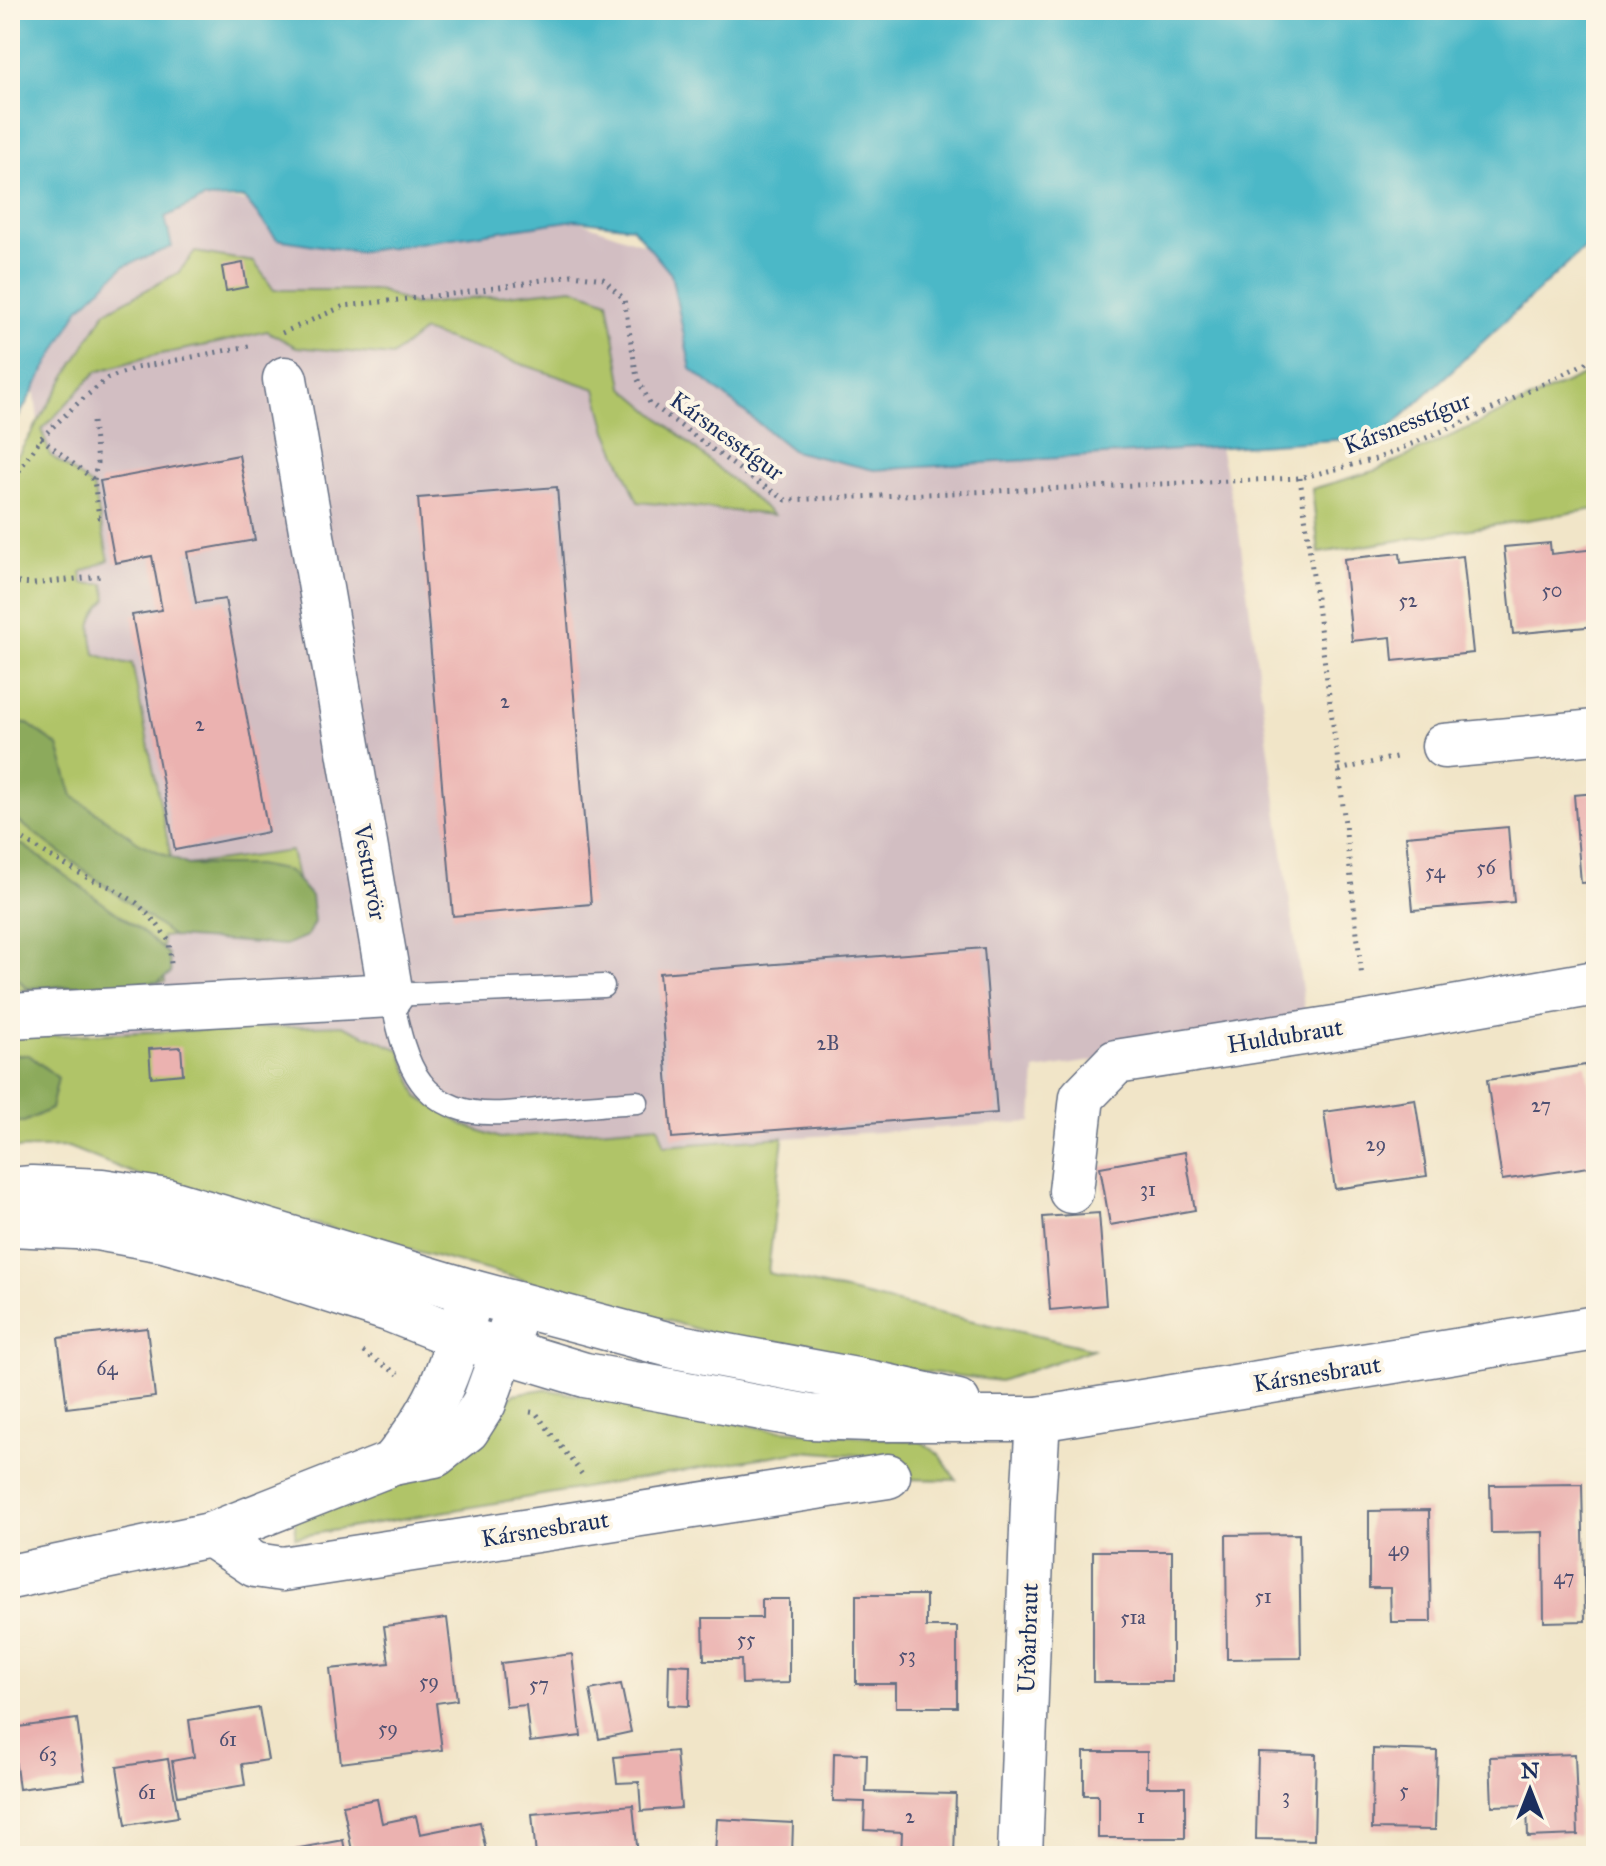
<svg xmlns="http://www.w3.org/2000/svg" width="1606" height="1866" font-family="'IM FELL Great Primer',serif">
<rect width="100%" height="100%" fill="#fcf5e5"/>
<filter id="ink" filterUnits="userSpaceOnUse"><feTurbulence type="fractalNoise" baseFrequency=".0125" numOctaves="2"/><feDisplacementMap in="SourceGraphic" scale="16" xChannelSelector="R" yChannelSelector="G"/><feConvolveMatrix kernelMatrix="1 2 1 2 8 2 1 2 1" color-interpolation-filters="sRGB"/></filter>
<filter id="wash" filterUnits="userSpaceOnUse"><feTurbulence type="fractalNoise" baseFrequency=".006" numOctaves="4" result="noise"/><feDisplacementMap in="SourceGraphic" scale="32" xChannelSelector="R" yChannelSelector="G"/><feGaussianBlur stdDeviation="1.8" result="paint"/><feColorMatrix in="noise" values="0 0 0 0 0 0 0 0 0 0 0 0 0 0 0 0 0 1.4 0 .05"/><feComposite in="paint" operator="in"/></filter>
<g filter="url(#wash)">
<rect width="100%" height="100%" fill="#f1e5c8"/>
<path fill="#d2bec2" d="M203 199 575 220 1220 447 1239 532 1307 1027 1035 1070 1032 1122 665 1146 658 1125 500 1138 464 1125 418 1096 400 1050 118 1083 34 388 79 309 124 266 165 217Z"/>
<g fill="#b0c468" stroke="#667a63" stroke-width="2">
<path d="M195 252 254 262 274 290H379L414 305 573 288 608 301 623 387 773 515 638 502 607 431 596 389 423 331 392 356 296 347 267 331 217 343 151 356 96 372 42 430 50 455 93 487 109 560 81 572 83 584H104L107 599C87 620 90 626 95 654L125 664 132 663 173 867 291 851 307 922 162 937 165 982 10 991V468L105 312 178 273Z"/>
<path d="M1596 369V509L1319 553 1312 489 1377 470Z"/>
<path d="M342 1025 400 1050 418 1097 464 1125 500 1138 658 1125 665 1146 783 1137 768 1273 1093 1349 1000 1381 782 1354 583 1296 148 1179 68 1147 10 1149V1037Z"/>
<path d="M544 1389 768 1429 920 1441 939 1454 956 1480 902 1479 870 1456 801 1451 295 1537V1518L467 1444 514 1394Z"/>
</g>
<g fill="#8caa5c" stroke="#546c5d" stroke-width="2">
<path d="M10 723 28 724 58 746 73 796 141 844 188 865H257L289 871 311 896 314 922 307 936 285 945 174 937 10 815Z"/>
<path d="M10 844 23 845 143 932 168 954 171 973 158 982 26 988 10 970Z"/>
<path d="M10 1055H29L58 1078 51 1109 24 1122H10Z"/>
</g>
<path fill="#4cb8c7" stroke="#347492" stroke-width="2" d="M10 10H1596V237L1380 437 874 470 793 451 691 369 671 274 632 227 575 220 358 252 277 239 244 198 203 199 165 217 172 247 124 266 79 309 10 432Z"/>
<g id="blocks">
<g fill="#ebb2b0">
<path d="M243 263 247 287 226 291 222 267Z"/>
<path d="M239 455 255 540 187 552 196 603 225 599 268 832 175 850 132 615 162 610 152 556 115 563 100 481Z"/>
<path d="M557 487 591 904 453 916 418 498Z"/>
<path d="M1550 543 1551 554 1596 549V626L1513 634 1504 547Z"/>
<path d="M1400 553 1401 563 1463 556 1473 653 1393 661 1391 637 1352 641 1344 559Z"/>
<path d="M1596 793V882L1581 883 1574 795Z"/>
<path d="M1508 827 1514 902 1413 910 1406 836Z"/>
<path d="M984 948 997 1113 672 1138 659 973Z"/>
<path d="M181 1047 183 1074 151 1077 149 1049Z"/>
<path d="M1586 1065 1596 1131V1166L1502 1180 1487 1080Z"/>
<path d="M1415 1099 1427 1176 1335 1189 1324 1112Z"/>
<path d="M1185 1152 1195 1210 1110 1225 1100 1167Z"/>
<path d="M1099 1213 1106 1305 1050 1310 1043 1217Z"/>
<path d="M147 1328 155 1397 67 1408 58 1338Z"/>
<path d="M1582 1484 1585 1621 1544 1622 1543 1532 1491 1533 1490 1485Z"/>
<path d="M1429 1510 1431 1622H1391L1390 1588H1369V1511Z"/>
<path d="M1299 1534 1301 1658 1227 1659 1226 1535Z"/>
<rect x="1093" y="1551" width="79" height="131"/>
<path d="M856 1595H926V1627H957V1707H896V1684H856Z"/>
<path d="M762 1599H789V1683L742 1684 741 1660H704L703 1618H762Z"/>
<path d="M447 1618 457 1700 436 1703 442 1750 341 1763 330 1669 389 1663 384 1626Z"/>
<path d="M572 1654 581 1736 530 1742 526 1705 506 1707 501 1663Z"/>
<path d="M669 1664 690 1665 689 1706 668 1705Z"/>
<path d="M621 1684 631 1732 599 1739 590 1690Z"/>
<path d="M259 1708 268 1760 242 1764 245 1785 178 1796 172 1761 194 1757 189 1720Z"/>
<path d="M77 1719 85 1780 19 1789 11 1728Z"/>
<path d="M1373 1749 1437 1751 1435 1830 1372 1829Z"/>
<path d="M676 1751 681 1808 641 1811 639 1782 617 1783 614 1757Z"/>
<path d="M1084 1752H1147V1787H1185V1838H1098V1795H1084Z"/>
<path d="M1258 1752 1316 1754 1314 1840 1256 1839Z"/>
<path d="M834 1753 867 1754 866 1792 956 1794 954 1856H901L902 1832 864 1830 865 1802 833 1801Z"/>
<path d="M1575 1754 1578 1835 1528 1837 1527 1805 1492 1806 1490 1757Z"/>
<path d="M168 1759 178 1817 126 1825 117 1767Z"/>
<path d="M377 1799 382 1823 416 1816 420 1834 480 1822 487 1856H353L343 1805Z"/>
<path d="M633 1805 638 1856H536L532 1814Z"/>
<path d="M717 1819 793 1823 792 1856H715Z"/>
<path d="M343 1840 346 1856H267V1854Z"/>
</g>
</g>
</g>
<g filter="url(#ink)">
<use href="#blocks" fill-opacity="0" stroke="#666f83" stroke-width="2"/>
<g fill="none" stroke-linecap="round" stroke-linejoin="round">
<defs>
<path id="service" d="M603 986 391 995C397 1022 404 1060 421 1082 429 1093 442 1102 455 1107 483 1118 516 1112 546 1109 576 1107 607 1104 637 1102"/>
<g id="minor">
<path d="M1444 746 1596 732"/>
<path d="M10 1016 391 995 285 379"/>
<path d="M10 1190 32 1188 102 1191 167 1201 472 1292"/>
<path d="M1071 1191 1082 1097 1116 1062 1367 1023 1596 983"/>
<path d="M10 1224 97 1228 164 1240 229 1258 388 1309 459 1337"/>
<path d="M210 1535 255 1565 282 1569 888 1476"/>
</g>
<g id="tertiary">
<path d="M459 1337 585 1375 810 1417 871 1419H1038L1596 1328"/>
<path d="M393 1463C410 1441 426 1419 438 1394 453 1362 462 1326 472 1292L674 1346 872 1383 958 1402"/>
<path d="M10 1577 210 1535 393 1463 435 1455 467 1430 484 1403 513 1323"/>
<path d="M1020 1856 1033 1503 1038 1419"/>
</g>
</defs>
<use href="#service" stroke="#666f83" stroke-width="25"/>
<use href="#minor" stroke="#666f83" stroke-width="47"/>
<use href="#tertiary" stroke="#666f83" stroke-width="47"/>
<g stroke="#666f83" stroke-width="5" stroke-dasharray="2 6" stroke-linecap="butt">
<path d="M282 333 344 306 470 292 572 275 603 279 624 299 637 378 650 403 751 478 786 500 1300 478 1376 459 1478 416 1596 358"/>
<path d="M93 422 97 463 94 480"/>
<path d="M41 438 94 480 99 517H106"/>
<path d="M1300 478 1339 770 1362 978"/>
<path d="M10 484 41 438 78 403 108 378 136 368 254 345"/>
<path d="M10 582 33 584 101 576"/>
<path d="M1339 770 1400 756"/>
<path d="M10 832 86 877 113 888 137 903 157 924 169 941 171 964"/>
<path d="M363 1352 398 1374"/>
<path d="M530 1412 536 1413 584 1477"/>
</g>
<use href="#service" stroke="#fff" stroke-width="22"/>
<use href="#minor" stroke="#fff" stroke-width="44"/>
<use href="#tertiary" stroke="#fff" stroke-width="44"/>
</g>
</g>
<g text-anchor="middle" stroke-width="8" stroke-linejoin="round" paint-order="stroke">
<g font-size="20" fill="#4f5072">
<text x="1552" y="597">50</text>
<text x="1408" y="607">52</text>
<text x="505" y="708">2</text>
<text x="200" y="731">2</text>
<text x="1486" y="874">56</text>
<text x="1435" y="878">54</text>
<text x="828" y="1050">2B</text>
<text x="1541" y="1112">27</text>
<text x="1376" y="1151">29</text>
<text x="1148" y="1196">31</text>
<text x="107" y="1375">64</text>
<text x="1399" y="1556">49</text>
<text x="1564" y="1584">47</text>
<text x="1263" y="1603">51</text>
<text x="1133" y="1624">51a</text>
<text x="746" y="1646">55</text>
<text x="907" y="1662">53</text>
<text x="429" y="1688">59</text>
<text x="539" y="1691">57</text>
<text x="388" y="1735">59</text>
<text x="228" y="1746">61</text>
<text x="48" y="1761">63</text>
<text x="1404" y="1797">5</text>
<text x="147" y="1799">61</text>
<text x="1286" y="1803">3</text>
<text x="910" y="1823">2</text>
<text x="1141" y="1823">1</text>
</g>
<g font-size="24" fill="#1b2f5e" stroke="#fcf5e5">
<text transform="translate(1407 423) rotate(-21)" y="8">Kársnesstígur</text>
<text transform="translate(727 436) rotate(36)" y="8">Kársnesstígur</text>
<text transform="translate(370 872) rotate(80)" y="8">Vesturvör</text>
<text transform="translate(1285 1036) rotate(-9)" y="8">Huldubraut</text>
<text transform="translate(1317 1374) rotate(-9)" y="8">Kársnesbraut</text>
<text transform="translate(545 1529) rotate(-9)" y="8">Kársnesbraut</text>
<text transform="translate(1028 1638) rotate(-88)" y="8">Urðarbraut</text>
</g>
</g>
<rect width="1606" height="1866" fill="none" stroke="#fcf5e5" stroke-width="40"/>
<g transform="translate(1530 1790)" stroke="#fcf5e5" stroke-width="6" paint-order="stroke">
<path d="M0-6L14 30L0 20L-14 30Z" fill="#1b2f5e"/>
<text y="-12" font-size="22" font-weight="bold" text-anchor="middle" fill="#1b2f5e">N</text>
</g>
</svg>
